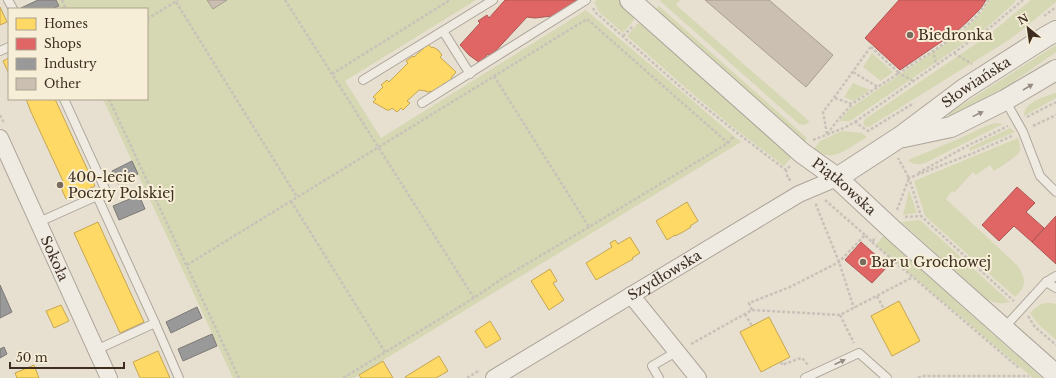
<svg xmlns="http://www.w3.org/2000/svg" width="1056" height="378" font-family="'Libre Baskerville',serif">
<rect width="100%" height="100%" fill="#e7e0d1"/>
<g fill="#d6d7b3">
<path d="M56 0H476L345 81 381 138 586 10 741 142 354 378H233L103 99H147V9H61Z"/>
<path d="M597 0H618L635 16 633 21 623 33 599 12 594 2Z"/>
<path d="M659 0H680L676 5 810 122 804 125 799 124Z"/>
<path d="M989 0H1016L1014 3 986 28 850 121H839L852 107 961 33 981 13Z"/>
<path d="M1031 0H1056V2L1012 38 869 127 865 126 863 123 865 119 986 37Z"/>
<path d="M659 6 807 138 804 142 655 10Z"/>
<path d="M643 23 786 151 791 158 784 166 734 128 688 90 627 36 637 24Z"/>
<path d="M1056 45V52L1009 85 951 117 948 116 949 113Z"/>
<path d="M872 53 893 72 881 81 863 67Z"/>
<path d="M853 83 870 90 854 101 844 97Z"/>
<path d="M1056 93V98L1024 116C1024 101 1045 97 1056 93Z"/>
<path d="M995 123 1003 124 925 163C918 165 913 165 908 160L958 139 986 126Z"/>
<path d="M1010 128 1015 132 970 151 969 148Z"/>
<path d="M842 131 862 133 867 137C856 143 840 157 828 155 823 155 817 152 813 150L820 141Z"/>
<path d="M1018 138C1019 142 1021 147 1020 151 1017 157 1000 167 994 171L990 165 976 175 973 172 954 193 952 191 946 199 1018 266C1026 279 1027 286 1015 297L925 216 914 181Z"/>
<path d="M909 190 917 213 903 215Z"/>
<path d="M920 220 1010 302C1000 304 996 304 987 299L901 222Z"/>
<path d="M883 236 888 240 1042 378H1033L876 245Z"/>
<path d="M1045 303H1051L1056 304V340L1039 325 1030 313C1035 308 1038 305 1045 303Z"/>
</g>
<g fill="#ffd966" stroke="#c5a651">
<path d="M0 7 7 22 0 25Z"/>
<path d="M428 44 432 48 433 47 438 50 442 55 440 57 456 72 451 78 452 79 446 85 445 83 435 91 427 92 426 91 419 90 407 101 410 103 403 110 401 108 397 112 392 108 390 110H387L373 102 376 99 373 97 383 87 381 85 387 80 389 82 408 63 406 61 413 56 414 57Z"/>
<path d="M9 58V74L3 61Z"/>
<path d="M26 99H55L95 186 84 191 85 193 78 196 77 194 66 199 59 183 63 181 31 112Z"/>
<path d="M687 202 698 221 690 226 691 227 683 232 675 236V235L667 240 656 221Z"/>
<path d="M98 222 144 322 120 333 74 233Z"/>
<path d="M630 237 640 253 632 258 633 259 596 280 586 263 612 247 610 243 615 240 618 244Z"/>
<path d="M550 269 557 281 553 283 564 300 549 310 531 281Z"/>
<path d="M899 301 920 341 892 356 871 316Z"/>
<path d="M61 305 69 321 54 328 46 311Z"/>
<path d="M769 317 790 357 761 372 740 332Z"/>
<path d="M490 321 501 339 486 348 475 331Z"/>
<path d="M158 351 170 378H140L133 362Z"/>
<path d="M439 356 448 371 436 378H406L405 377Z"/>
<path d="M383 361 393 378H361L359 375Z"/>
<path d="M34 365 39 378H17L15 373Z"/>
</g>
<g fill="#e06666" stroke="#af5551">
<path d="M505 0H576L577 1 553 17 552 16 535 18 527 17 491 56 488 54 480 63 469 55 460 45 480 23 478 21 487 15 489 18Z"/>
<path d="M899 0H986L981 8 968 21 957 31 900 70 865 38Z"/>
<path d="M1017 187 1035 203 1026 212 1044 228 1032 242 1014 226 999 241 982 225Z"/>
<path d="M1056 216V264L1032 242Z"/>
<path d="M861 242 888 266 872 283 845 260Z"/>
</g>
<g fill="#999" stroke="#7d7975">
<path d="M38 0H56L59 6 52 9H22L21 8Z"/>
<path d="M132 161 138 174 118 184 112 171Z"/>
<path d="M139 195 145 209 119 220 113 206Z"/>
<path d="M0 285 12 312 0 318Z"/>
<path d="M197 307 202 318 171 333 166 322Z"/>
<path d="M212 334 217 346 183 361 178 349Z"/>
<path d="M4 347 7 354 0 358V349Z"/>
</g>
<g fill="#cbbfb2" stroke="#a89c90">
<path d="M207 0H227L213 9Z"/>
<path d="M705 0H769L833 55 806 87Z"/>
</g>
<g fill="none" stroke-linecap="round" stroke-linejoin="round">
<defs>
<g id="service">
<path d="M8 0 13 9"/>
<path d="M443 31 470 74"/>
<path d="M0 51 9 47"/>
<path d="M363 80 493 0"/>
<path d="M64 99 106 191 97 196 155 323 96 350"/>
<path d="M1005 100 1023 132 1040 176 1056 192"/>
<path d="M422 103 586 0"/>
<path d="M39 222 97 196"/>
<path d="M1046 282 1056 288"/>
<path d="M155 323 179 378"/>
<path d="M1004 328 1046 282 1056 276"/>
<path d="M659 378 652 366 676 352"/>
<path d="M805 378 859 353 887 378"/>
</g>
<g id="minor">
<path id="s1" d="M0 138 109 378"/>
<path d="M631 295 698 378"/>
<path id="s2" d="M494 378 799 194 837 178"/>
</g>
<g id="tertiary">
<path id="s3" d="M630 0 802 153 837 178 896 233 1056 375"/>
<path d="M904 137 951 127 1005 100 1056 70"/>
<path id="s4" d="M837 178 900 137 964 89 1047 36 1056 31"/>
</g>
</defs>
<use href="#service" stroke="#ada599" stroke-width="10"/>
<use href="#minor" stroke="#ada599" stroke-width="18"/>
<use href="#tertiary" stroke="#ada599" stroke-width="22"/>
<g stroke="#c8c2b9" stroke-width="2.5" stroke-dasharray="3 2" stroke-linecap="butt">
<path d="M62 0 66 9"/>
<path d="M285 0 474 298"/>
<path d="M176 2 297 197"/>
<path d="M593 8 595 12 691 96 736 132 786 170"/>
<path d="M1044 16 1056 7"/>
<path d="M147 19 178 0"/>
<path d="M623 36 633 26"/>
<path d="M933 50 936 65"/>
<path d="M954 53 972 64"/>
<path d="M853 72 878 87"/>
<path d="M332 74 450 0"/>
<path d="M494 76 589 227"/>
<path d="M913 81 899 73C930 52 968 33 988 0"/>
<path d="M835 98 852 104 899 73 871 47"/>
<path d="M109 99 239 378"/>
<path d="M0 115 4 123"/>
<path d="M1027 117 1056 102"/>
<path d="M855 122 992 26 1023 0"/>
<path d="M1033 126 1056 115"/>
<path d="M827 134 823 112 833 99 872 45"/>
<path d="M827 134 837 121 852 104"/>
<path d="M1012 136 971 154 909 178 921 216 1014 301"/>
<path d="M813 140 844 128 855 122 868 131 914 103"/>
<path d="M728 143 734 136"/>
<path d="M790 166 786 170 788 179 791 180"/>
<path d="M918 173 967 146 1008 126"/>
<path d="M825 200 865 235"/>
<path d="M291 201 385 352"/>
<path d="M817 204 816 205 839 262 854 308"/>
<path d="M897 210 909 178 898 158"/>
<path d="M905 217 921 216"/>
<path d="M872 242 1019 368"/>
<path d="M187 265 587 19 728 143 589 227 503 278 474 298 343 378"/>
<path d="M877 296 884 309"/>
<path d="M752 310 749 303 790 287 839 262 865 235 872 242 876 237"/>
<path d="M745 314 752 326"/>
<path d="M840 315 854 343"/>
<path d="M1028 316 1035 327 1056 345"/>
<path d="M691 344 752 310 840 315 913 277"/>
<path d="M781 362 782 365 798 359 802 358 808 365"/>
<path d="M467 378 480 370"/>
<path d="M918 378 922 376H1029"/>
</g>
<use href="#service" stroke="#efebe3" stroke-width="8"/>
<use href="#minor" stroke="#efebe3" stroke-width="16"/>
<use href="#tertiary" stroke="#efebe3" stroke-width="20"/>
</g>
<defs><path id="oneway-solid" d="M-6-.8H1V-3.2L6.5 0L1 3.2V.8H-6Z"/></defs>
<g fill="#968c82">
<use href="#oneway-solid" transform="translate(1028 87) rotate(-31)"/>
<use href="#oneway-solid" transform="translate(978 114) rotate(-26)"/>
<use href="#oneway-solid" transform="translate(840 362) rotate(-25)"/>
</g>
<g fill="#786c5e" stroke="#f7eed8" stroke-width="1.5">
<circle cx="910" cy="35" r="4"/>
<circle cx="60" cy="185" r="4"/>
<circle cx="863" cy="262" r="4"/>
</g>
<g text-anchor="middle" stroke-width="4" stroke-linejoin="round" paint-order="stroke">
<g font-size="14" fill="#3d2e20" stroke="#f7eed8" text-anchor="start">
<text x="918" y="40">Biedronka</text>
<text x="68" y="182">400-lecie<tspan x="68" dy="16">Poczty Polskiej</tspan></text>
<text x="871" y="267">Bar u Grochowej</text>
</g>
<g font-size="14" fill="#3d2e20" stroke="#f7eed8">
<text dy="5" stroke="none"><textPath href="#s4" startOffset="169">Słowiańska</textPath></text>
<text dy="5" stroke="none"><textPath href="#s3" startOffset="284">Piątkowska</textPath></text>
<text dy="5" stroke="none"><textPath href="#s1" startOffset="132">Sokoła</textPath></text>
<text dy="5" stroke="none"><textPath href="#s2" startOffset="199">Szydłowska</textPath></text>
</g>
</g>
<rect x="8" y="8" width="140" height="92" fill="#f7eed8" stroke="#ada18e"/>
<rect x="16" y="18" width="20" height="12" fill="#ffd966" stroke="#ada18e"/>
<text x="44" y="28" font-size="12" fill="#3d2e20">Homes</text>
<rect x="16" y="38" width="20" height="12" fill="#e06666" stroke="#ada18e"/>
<text x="44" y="48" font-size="12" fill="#3d2e20">Shops</text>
<rect x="16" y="58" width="20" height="12" fill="#999999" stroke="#ada18e"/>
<text x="44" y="68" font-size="12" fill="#3d2e20">Industry</text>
<rect x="16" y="78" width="20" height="12" fill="#cbbfb2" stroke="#ada18e"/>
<text x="44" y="88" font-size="12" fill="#3d2e20">Other</text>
<g transform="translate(1028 28) rotate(331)" stroke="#f7eed8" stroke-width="3" paint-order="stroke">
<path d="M0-3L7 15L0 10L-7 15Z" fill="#3d2e20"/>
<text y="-6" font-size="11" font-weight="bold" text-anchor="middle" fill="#3d2e20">N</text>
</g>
<path d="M10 362v6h114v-6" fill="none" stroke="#3d2e20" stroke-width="2"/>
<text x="16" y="362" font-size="12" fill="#3d2e20" stroke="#f7eed8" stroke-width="3" paint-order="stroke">50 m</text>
</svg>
